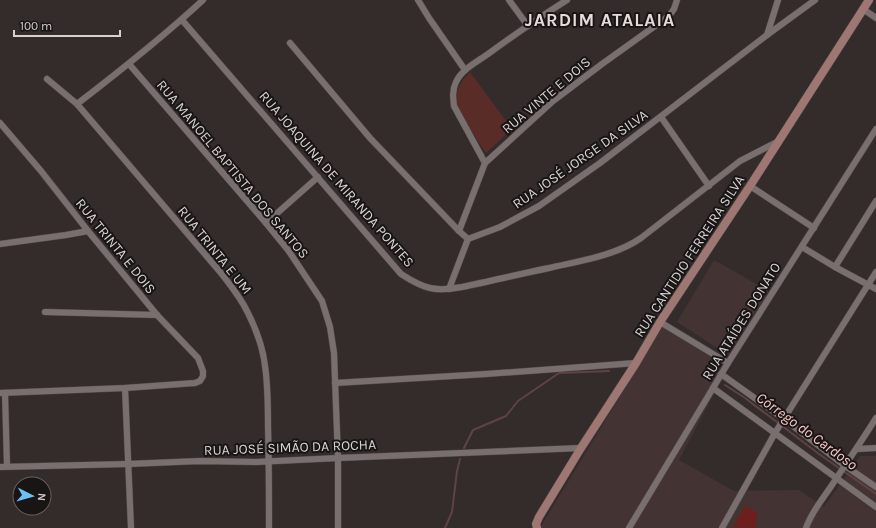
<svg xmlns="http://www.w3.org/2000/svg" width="876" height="528" font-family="Karla,sans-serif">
<rect width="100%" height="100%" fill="#342c2b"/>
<g fill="#433433">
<path d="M714 260 769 291 728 355 677 322Z"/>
<path d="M662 327 728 367 679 460 734 491 799 490 824 507 860 456H876V528H540Z"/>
</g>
<path fill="#5a2c28" d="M470 72 512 129 486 153C479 143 473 133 467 123 464 117 459 110 457 103 454 91 462 80 470 72Z"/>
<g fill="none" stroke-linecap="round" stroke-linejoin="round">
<g stroke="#5f4242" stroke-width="2">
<path d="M725 385 745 398 819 454 876 494"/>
<path d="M464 448 473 430 506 416 518 401 559 373 609 371"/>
<path d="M445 528 452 512 457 471 460 459"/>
</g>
</g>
<path fill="#6d1f1d" d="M745 506 757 512 756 528 733 527Z"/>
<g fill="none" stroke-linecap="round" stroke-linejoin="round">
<defs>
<g id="street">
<path d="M418 0 429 18 465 70"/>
<path d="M509 0 528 26"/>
<path d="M863 9 876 18"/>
<path d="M182 20 401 274C424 289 435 292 462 287 491 281 520 274 549 268 579 261 615 256 641 238L740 161 779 141"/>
<path d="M767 35 778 0"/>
<path d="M290 43 370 138 459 231 468 239 500 227 539 206 600 163 767 35 815 0"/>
<path d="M129 64 266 223 288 250 322 301 330 327 334 353 338 458V528"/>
<path d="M47 79 77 104 221 273C231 286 241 298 248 313 256 329 263 348 265 366 268 386 268 407 268 427 269 461 269 494 269 528"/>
<path d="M77 104C120 71 163 37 203 0"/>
<path d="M661 117 709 186"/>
<path d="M0 123 41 171 88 231 157 315 198 358 203 371V376L200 381 195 383 125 388 0 393"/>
<path d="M485 163 454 106C453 98 452 90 456 82 462 69 477 62 488 54 514 35 540 17 567 0"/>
<path d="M750 186 814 228"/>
<path d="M266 223 318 177"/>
<path d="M459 231 485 163 553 101 602 64 669 16 674 9 677 0"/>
<path d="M0 244 66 235 88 231"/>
<path d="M802 247 835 267 876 289"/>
<path d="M835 267 876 201"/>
<path d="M449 289 468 239"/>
<path d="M45 312 157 315"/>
<path d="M660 322 728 363"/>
<path d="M721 374 784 419 844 465 876 487"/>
<path d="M335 383 486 374 636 363"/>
<path d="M125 388 131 528"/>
<path d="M713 388 876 507"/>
<path d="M5 393 7 466"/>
<path d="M857 449 876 448"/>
<path d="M0 467 128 464 200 461 256 462 338 458 581 448"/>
<path d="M629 528 728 363 876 129"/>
<path d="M722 528 775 433 876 272"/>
<path d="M806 528C811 513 821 501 830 488 845 465 861 442 876 418"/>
</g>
<path id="secondary" d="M537 528 536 524 539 517 581 448 636 363 660 322 750 186 869 0"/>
</defs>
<use href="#street" stroke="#504949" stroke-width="7"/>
<use href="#secondary" stroke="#504949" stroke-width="9"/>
<use href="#street" stroke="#786f6e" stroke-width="6"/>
<use href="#secondary" stroke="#9e7773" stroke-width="8"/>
</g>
<g text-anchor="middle" stroke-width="4" stroke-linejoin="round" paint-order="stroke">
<g font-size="14" fill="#d7d2d1" stroke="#191515">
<text transform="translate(546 95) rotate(-40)" y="5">RUA VINTE E DOIS</text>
<text transform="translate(580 159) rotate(-35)" y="5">RUA JOSÉ JORGE DA SILVA</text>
<text transform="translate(233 169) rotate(50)" y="5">RUA MANOEL BAPTISTA DOS SANTOS</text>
<text transform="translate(337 179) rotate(49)" y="5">RUA JOAQUINA DE MIRANDA PONTES</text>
<text transform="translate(116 246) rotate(51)" y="5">RUA TRINTA E DOIS</text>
<text transform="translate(215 250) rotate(51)" y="5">RUA TRINTA E UM</text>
<text transform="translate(689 256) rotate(-57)" y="5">RUA CANTIDIO FERREIRA SILVA</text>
<text transform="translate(741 321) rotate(-58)" y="5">RUA ATAÍDES DONATO</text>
<text transform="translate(290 447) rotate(-2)" y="5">RUA JOSÉ SIMÃO DA ROCHA</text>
</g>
<g font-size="15" font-style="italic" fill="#f8c7c2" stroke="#191515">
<text transform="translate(807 431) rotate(36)" y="5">Córrego do Cardoso</text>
</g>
<g font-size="18" font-weight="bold" letter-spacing="1" fill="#e5dbd9" stroke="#191515">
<text x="600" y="26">JARDIM ATALAIA</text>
</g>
</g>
<g transform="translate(32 496) rotate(96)"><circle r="19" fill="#191515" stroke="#656160"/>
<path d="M0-3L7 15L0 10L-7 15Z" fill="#6ec2f3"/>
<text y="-6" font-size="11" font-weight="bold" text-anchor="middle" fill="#d7d2d1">N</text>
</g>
<path d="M14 30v6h106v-6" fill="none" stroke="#d7d2d1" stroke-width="2"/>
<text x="20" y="30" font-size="12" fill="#d7d2d1" stroke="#191515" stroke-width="3" paint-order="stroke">100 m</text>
</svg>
